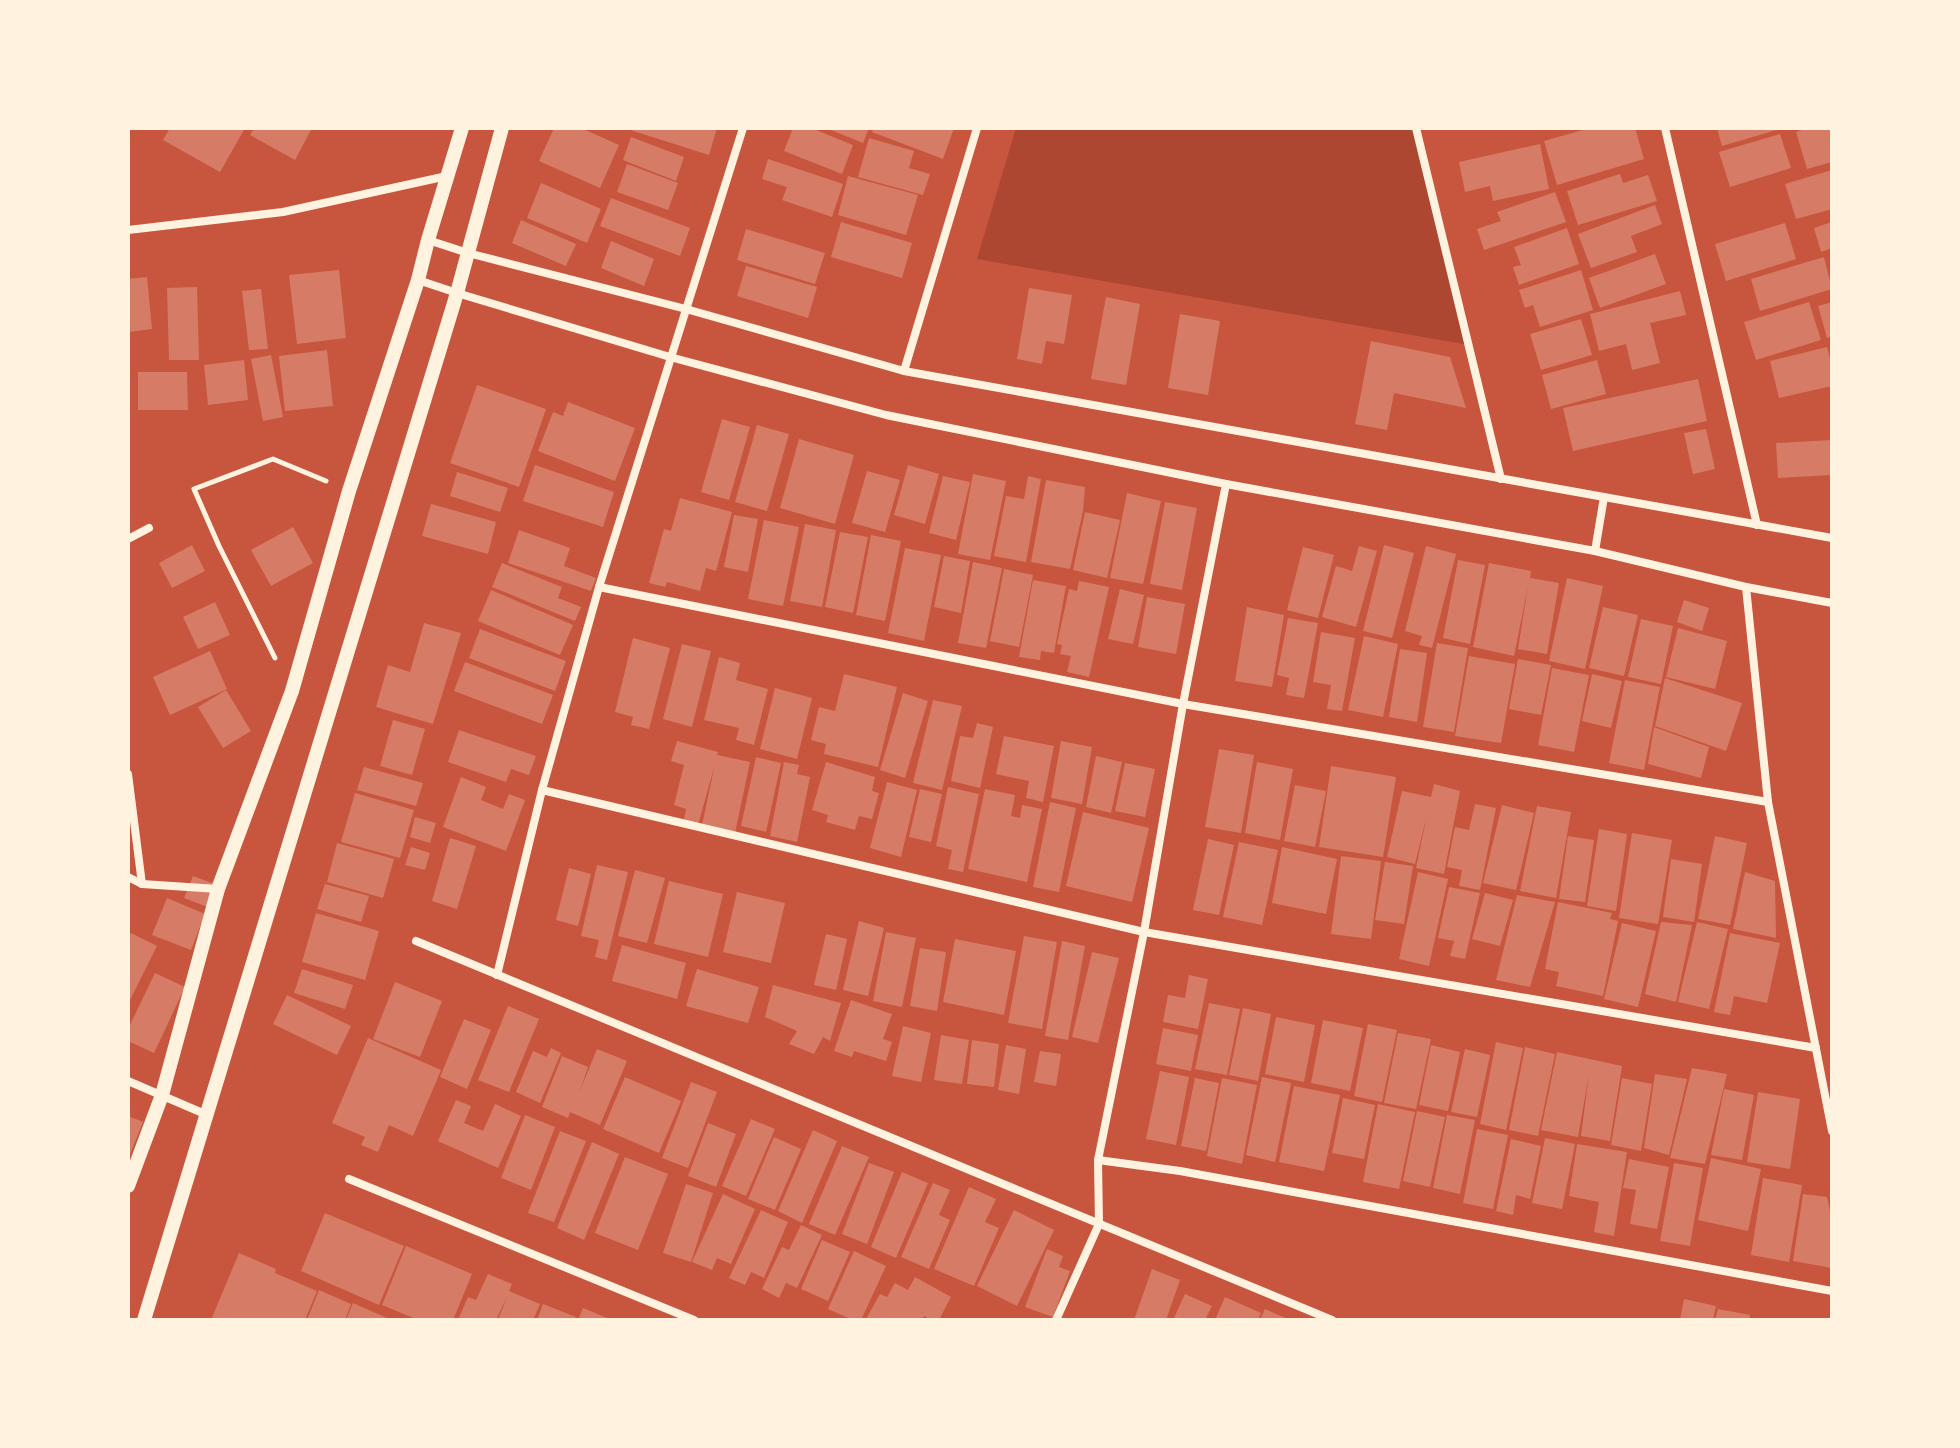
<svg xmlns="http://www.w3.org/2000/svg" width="1960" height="1448" font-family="'Open Sans',sans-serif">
<rect width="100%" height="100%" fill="#c8553d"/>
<path fill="#ae4732" d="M1016 128H1415L1469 345 977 259Z"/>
<g fill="#d67c66">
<path d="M170 128H245L220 172 163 140Z"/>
<path d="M254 128H312L295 160 250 135Z"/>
<path d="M554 128H581L619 145 600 188 539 161Z"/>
<path d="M624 128H717L709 155Z"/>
<path d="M793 128H811L853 145 842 174 784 151Z"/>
<path d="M826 128H869L863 143Z"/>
<path d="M874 128H954L943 159 872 132Z"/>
<path d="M1590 128H1635L1644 159 1557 185 1544 141Z"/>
<path d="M1717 128H1780V129L1722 146Z"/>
<path d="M1809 128H1832V162L1807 169 1796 132Z"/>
<path d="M1780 134 1791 168 1730 187 1719 152Z"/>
<path d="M631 137 684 157 676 181 623 160Z"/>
<path d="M869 138 914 151 909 168 930 174 923 195 858 177Z"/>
<path d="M1540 144 1549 189 1493 201 1490 186 1465 192 1459 162Z"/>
<path d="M768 159 843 184 832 217 782 200 787 187 762 179Z"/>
<path d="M627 164 678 183 668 210 617 192Z"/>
<path d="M1832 170V209L1796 219 1785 184Z"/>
<path d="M1620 174 1623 183 1648 175 1657 201 1578 225 1567 191Z"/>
<path d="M848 176 918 195 906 235 838 215Z"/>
<path d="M541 183 601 209 587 243 527 218Z"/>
<path d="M1555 192 1566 222 1484 250 1477 229 1501 221 1497 212Z"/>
<path d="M611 198 690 228 680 256 600 226Z"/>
<path d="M1655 205 1662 224 1631 236 1637 252 1591 268 1578 234Z"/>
<path d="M521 220 576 244 566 266 512 243Z"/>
<path d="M841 222 912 243 902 278 831 257Z"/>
<path d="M1832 222V248L1821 252 1814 228Z"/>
<path d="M1785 223 1796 259 1726 281 1715 244Z"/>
<path d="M1567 228 1579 264 1519 285 1513 267 1521 265 1514 247Z"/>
<path d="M746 229 825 253 815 284 737 260Z"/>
<path d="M611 241 654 259 644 286 601 268Z"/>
<path d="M1655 254 1666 284 1600 308 1589 278Z"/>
<path d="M1824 257 1832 289 1760 311 1751 279Z"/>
<path d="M746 266 817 287 808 318 737 296Z"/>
<path d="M339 270 346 338 297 344 289 275Z"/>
<path d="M1581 270 1593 310 1540 327 1533 305 1525 308 1519 290Z"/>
<path d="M147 277 152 329 129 332 128 279Z"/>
<path d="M197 287 199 360H169L167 288Z"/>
<path d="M1029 288 1072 295 1064 344 1046 341 1042 364 1017 359Z"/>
<path d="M261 289 268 349 249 350 242 291Z"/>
<path d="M1680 291 1686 315 1650 323 1660 363 1632 370 1626 344 1599 351 1590 314Z"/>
<path d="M1106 297 1140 304 1126 385 1091 379Z"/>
<path d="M1809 302 1821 340 1756 360 1744 322Z"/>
<path d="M1832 302V336L1827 338 1818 306Z"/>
<path d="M1180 314 1220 321 1208 395 1168 388Z"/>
<path d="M1581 319 1592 355 1541 370 1530 334Z"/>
<path d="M1371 341 1450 357 1466 408 1394 393 1387 430 1355 424Z"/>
<path d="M1827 347 1832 366V386L1779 398 1770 361Z"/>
<path d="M327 350 333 406 285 411 279 356Z"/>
<path d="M271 355 283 417 263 421 251 359Z"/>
<path d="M244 360 248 400 208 405 204 365Z"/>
<path d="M1597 360 1606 394 1551 409 1542 375Z"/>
<path d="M138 372H187L188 410H138Z"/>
<path d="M1698 379 1707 421 1573 451 1563 408Z"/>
<path d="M477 385 546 409 519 487 450 463Z"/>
<path d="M568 402 635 428 615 481 538 451 553 412 563 416Z"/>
<path d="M722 419 750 427 729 500 701 492Z"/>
<path d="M757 425 789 434 767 511 735 502Z"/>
<path d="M1706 429 1715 469 1693 474 1684 433Z"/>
<path d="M799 439 854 455 835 524 780 508Z"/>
<path d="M1832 440V475L1778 478 1776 443Z"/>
<path d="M535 465 614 492 603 527 523 501Z"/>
<path d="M908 465 939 474 925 524 894 515Z"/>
<path d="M867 471 900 480 885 532 852 523Z"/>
<path d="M457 472 508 488 500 512 450 496Z"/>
<path d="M973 474 1006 481 990 560 958 554Z"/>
<path d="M943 476 970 482 956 540 929 533Z"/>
<path d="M1028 476 1041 479 1026 562 994 556 1006 496 1024 499Z"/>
<path d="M1046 480 1085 487 1083 511 1070 569 1031 562Z"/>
<path d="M1127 493 1161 501 1143 584 1110 578Z"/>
<path d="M680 498 732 512 716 571 706 568 700 591 667 582 665 587 649 583 664 529 671 531Z"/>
<path d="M1165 502 1197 508 1182 590 1150 584Z"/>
<path d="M431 504 496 522 488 554 422 536Z"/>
<path d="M1085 512 1120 520 1107 578 1073 570Z"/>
<path d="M734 515 758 519 748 572 724 567Z"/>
<path d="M764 520 799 527 783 606 748 599Z"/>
<path d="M805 524 836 530 822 607 790 601Z"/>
<path d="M293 527 313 563 271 586 251 550Z"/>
<path d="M519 530 570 548 564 566 596 578 591 591 508 563Z"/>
<path d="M840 532 868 537 853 613 825 607Z"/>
<path d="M871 535 901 541 885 621 856 615Z"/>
<path d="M192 545 205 571 172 588 159 563Z"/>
<path d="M1384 545 1414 553 1392 638 1363 631Z"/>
<path d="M1359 546 1377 551 1356 627 1322 617 1336 566 1352 571Z"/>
<path d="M1426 546 1456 554 1432 648 1419 645 1422 636 1405 631Z"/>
<path d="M1303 547 1334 555 1318 618 1287 610Z"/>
<path d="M905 548 941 555 924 641 888 633Z"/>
<path d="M944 556 970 561 961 613 934 607Z"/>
<path d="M1458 560 1485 565 1470 644 1443 638Z"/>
<path d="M973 562 1002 568 986 648 958 643Z"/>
<path d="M502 563 562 587 558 598 581 607 575 621 492 587Z"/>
<path d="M1489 563 1531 571 1530 578 1559 583 1547 654 1518 649 1528 586 1514 656 1473 647Z"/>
<path d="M1004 569 1033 575 1019 647 990 641Z"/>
<path d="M1567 578 1603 586 1585 669 1549 661Z"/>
<path d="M1033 580 1066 586 1054 653 1041 651 1040 660 1019 657Z"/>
<path d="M1079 581 1109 587 1089 677 1067 672 1071 656 1060 654 1062 645 1057 644 1069 589 1077 591Z"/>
<path d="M1120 589 1144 595 1133 644 1108 639Z"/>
<path d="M491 590 573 625 560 655 478 621Z"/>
<path d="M1147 597 1185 604 1176 654 1138 647Z"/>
<path d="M1684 600 1709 608 1702 631 1677 622Z"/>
<path d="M215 602 230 635 198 649 183 617Z"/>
<path d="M1247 607 1284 615 1272 687 1235 681Z"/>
<path d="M1603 607 1638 615 1624 676 1589 668Z"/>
<path d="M1288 618 1318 623 1304 698 1286 695 1289 678 1277 675Z"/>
<path d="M1641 619 1673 626 1661 684 1628 677Z"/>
<path d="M424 623 461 633 433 724 376 707 388 665 410 672Z"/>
<path d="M1678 628 1727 641 1715 689 1666 677Z"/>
<path d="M480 629 566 661 555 691 469 658Z"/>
<path d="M1321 632 1355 638 1342 711 1327 709 1331 685 1313 682Z"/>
<path d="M1364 636 1398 644 1383 717 1348 710Z"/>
<path d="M633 638 670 648 649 729 631 725 633 717 615 712Z"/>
<path d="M1437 643 1468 648 1454 732 1423 727Z"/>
<path d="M682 644 711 651 692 727 663 719Z"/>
<path d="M1400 649 1427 653 1417 722 1389 717Z"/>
<path d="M210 651 227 689 170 715 153 677Z"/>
<path d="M1469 656 1515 664 1501 743 1455 736Z"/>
<path d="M719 657 740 663 736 680 768 689 754 745 736 740 739 728 704 720Z"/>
<path d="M1518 659 1551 665 1541 715 1509 709Z"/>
<path d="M465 662 553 695 542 724 454 691Z"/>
<path d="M1552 668 1589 675 1574 752 1538 745Z"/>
<path d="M844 674 897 687 878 767 824 754 826 744 811 740 819 707 835 711Z"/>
<path d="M1592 674 1622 681 1611 728 1582 721Z"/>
<path d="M1665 678 1742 703 1726 751 1655 726Z"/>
<path d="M1625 680 1660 687 1644 770 1609 763Z"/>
<path d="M775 688 812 698 797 759 760 749Z"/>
<path d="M226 690 251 731 223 748 198 707Z"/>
<path d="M903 693 928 701 905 778 880 770Z"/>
<path d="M933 700 962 706 942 790 913 783Z"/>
<path d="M393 720 425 729 412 775 380 766Z"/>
<path d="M977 723 993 727 980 788 951 781 960 736 973 738Z"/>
<path d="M1654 727 1709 747 1701 778 1648 764Z"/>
<path d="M459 730 536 756 529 775 511 769 506 782 448 762Z"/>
<path d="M1004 736 1054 746 1043 802 1026 798 1029 781 996 774Z"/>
<path d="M677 741 718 752 717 755 750 762 735 833 702 825 715 764 698 825 684 820 686 809 674 805 684 765 671 761Z"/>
<path d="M1061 741 1092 747 1082 804 1051 798Z"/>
<path d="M1219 749 1254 755 1241 833 1205 827Z"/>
<path d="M1096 756 1122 762 1111 813 1086 807Z"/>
<path d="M756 757 781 763 766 832 741 826Z"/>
<path d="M784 762 799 765 797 774 810 777 797 842 770 836Z"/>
<path d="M826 762 875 777 872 791 879 793 872 819 859 816 855 830 826 822 828 815 812 810Z"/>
<path d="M1257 762 1293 769 1280 840 1245 833Z"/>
<path d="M1125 763 1155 769 1145 817 1115 811Z"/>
<path d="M1331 766 1396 777 1383 857 1319 847Z"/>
<path d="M364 767 423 783 416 806 357 790Z"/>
<path d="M461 777 486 787 481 800 503 809 509 794 525 800 506 851 443 827Z"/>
<path d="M887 782 917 790 901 857 870 848Z"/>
<path d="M1434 784 1460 791 1444 874 1416 868 1427 815 1415 864 1387 857 1402 791 1431 797Z"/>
<path d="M1295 785 1326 791 1315 847 1284 841Z"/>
<path d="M948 787 979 794 963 872 948 869 952 850 936 846Z"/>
<path d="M920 789 942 794 931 842 909 837Z"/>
<path d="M985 789 1015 795 1011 816 1020 818 1022 805 1042 809 1027 882 968 869Z"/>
<path d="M355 793 414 810 400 858 341 842Z"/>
<path d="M1050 802 1076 808 1059 892 1033 887Z"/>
<path d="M1475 804 1496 808 1480 890 1459 886 1462 870 1447 867 1455 827 1469 830Z"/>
<path d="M1502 805 1534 813 1516 890 1483 883Z"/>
<path d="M1537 806 1571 812 1556 898 1520 891Z"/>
<path d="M1083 812 1149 828 1132 902 1066 886Z"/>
<path d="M415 817 436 823 430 843 410 837Z"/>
<path d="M1599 829 1627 834 1616 911 1587 906Z"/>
<path d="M1632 833 1672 840 1658 924 1619 918Z"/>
<path d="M1568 836 1594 840 1585 902 1559 899Z"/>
<path d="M1715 836 1747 843 1730 925 1698 919Z"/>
<path d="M450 838 476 846 457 909 432 901Z"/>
<path d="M1208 839 1234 845 1219 915 1193 910Z"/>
<path d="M1239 842 1278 850 1262 925 1223 917Z"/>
<path d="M337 843 394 859 383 898 327 882Z"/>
<path d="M411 847 430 853 425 870 405 865Z"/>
<path d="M1282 847 1337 859 1326 914 1272 903Z"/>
<path d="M1341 856 1381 861 1371 939 1331 934Z"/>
<path d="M1671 859 1702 864 1694 922 1663 917Z"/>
<path d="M1385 862 1413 866 1404 924 1375 920Z"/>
<path d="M597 865 628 872 607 960 595 957 599 940 581 936Z"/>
<path d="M569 868 591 874 578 926 556 920Z"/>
<path d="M635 870 665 878 647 943 618 936Z"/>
<path d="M1418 872 1448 879 1429 966 1399 959Z"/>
<path d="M1745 872 1775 881 1776 938 1733 929Z"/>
<path d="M193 876 226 888 218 911 184 898Z"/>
<path d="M669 881 723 894 708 957 654 944Z"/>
<path d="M325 884 369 896 361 922 317 909Z"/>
<path d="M1449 887 1480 893 1465 959 1450 956 1454 941 1438 938Z"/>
<path d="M737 892 785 903 771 963 723 952Z"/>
<path d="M1485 893 1513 900 1500 946 1472 939Z"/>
<path d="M1517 895 1555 902 1530 987 1496 980Z"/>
<path d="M167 898 205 914 191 950 152 935Z"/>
<path d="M1558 902 1612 913 1610 919 1618 921 1603 996 1556 986 1559 972 1545 969Z"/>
<path d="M316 913 379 931 365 980 302 962Z"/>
<path d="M859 921 884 928 868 996 843 990Z"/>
<path d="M1661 922 1692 925 1676 1002 1645 994Z"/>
<path d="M1697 922 1728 929 1709 1009 1678 1002Z"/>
<path d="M1622 923 1656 931 1638 1007 1604 999Z"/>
<path d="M886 932 916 938 902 1007 873 1001Z"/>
<path d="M131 933 157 946 128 1004V939Z"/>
<path d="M1730 933 1780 943 1767 1003 1734 996 1730 1015 1714 1012Z"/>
<path d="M826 934 847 939 836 990 814 985Z"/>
<path d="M1024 936 1057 942 1042 1029 1008 1023Z"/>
<path d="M955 939 1016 951 1004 1015 943 1002Z"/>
<path d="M1062 941 1085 946 1068 1040 1045 1036Z"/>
<path d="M622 945 686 963 677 999 612 981Z"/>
<path d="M920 948 946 952 937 1011 910 1006Z"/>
<path d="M1092 952 1119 958 1098 1043 1072 1037Z"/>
<path d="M302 969 353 985 345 1009 294 993Z"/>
<path d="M697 969 759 987 748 1023 686 1006Z"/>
<path d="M155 973 185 987 154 1053 128 1041V1029Z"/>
<path d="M1189 975 1208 979 1198 1029 1163 1022 1168 995 1185 998Z"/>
<path d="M395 982 442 1001 420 1057 373 1039Z"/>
<path d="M773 985 841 1003 830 1041 823 1037 814 1054 789 1044 797 1031 765 1017Z"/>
<path d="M287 995 351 1026 337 1055 273 1024Z"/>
<path d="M851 1000 892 1014 883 1039 892 1042 886 1061 854 1051 852 1057 834 1051Z"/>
<path d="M1209 1003 1240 1009 1227 1075 1195 1069Z"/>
<path d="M508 1006 539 1019 509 1092 478 1080Z"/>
<path d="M1243 1008 1271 1014 1258 1081 1229 1075Z"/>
<path d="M1276 1017 1315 1025 1304 1082 1265 1074Z"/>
<path d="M464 1019 491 1030 467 1089 440 1077Z"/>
<path d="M1323 1020 1363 1028 1350 1091 1311 1083Z"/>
<path d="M1368 1024 1397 1030 1382 1102 1354 1096Z"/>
<path d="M903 1026 931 1033 921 1082 892 1076Z"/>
<path d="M1163 1028 1198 1035 1191 1071 1156 1064Z"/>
<path d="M1398 1033 1431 1039 1416 1109 1384 1103Z"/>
<path d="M941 1035 969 1040 962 1084 934 1080Z"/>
<path d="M368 1038 441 1070 413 1136 389 1125 378 1152 361 1145 365 1137 332 1123Z"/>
<path d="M972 1040 999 1044 994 1087 967 1084Z"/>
<path d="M1496 1042 1523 1048 1506 1130 1480 1124Z"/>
<path d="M1006 1045 1026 1049 1019 1094 998 1090Z"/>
<path d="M1431 1045 1460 1052 1448 1111 1419 1105Z"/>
<path d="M1525 1047 1555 1054 1538 1136 1509 1130Z"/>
<path d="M551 1048 561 1053 540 1103 516 1092 533 1051 547 1057Z"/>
<path d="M597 1049 627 1061 600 1125 570 1112 568 1118 542 1107 562 1056 588 1067 579 1093Z"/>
<path d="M1465 1049 1490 1055 1477 1117 1451 1112Z"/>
<path d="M1040 1051 1061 1054 1056 1086 1034 1082Z"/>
<path d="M1557 1052 1622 1066 1610 1141 1581 1136 1589 1074 1578 1137 1541 1130Z"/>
<path d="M1692 1068 1727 1074 1705 1164 1670 1158Z"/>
<path d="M1160 1071 1189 1077 1176 1145 1146 1139Z"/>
<path d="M1655 1074 1687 1079 1669 1155 1644 1148Z"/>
<path d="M625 1077 681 1101 659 1153 603 1129Z"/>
<path d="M1262 1077 1291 1083 1275 1162 1246 1155Z"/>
<path d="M1195 1078 1219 1083 1206 1151 1181 1146Z"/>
<path d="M1222 1078 1257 1085 1242 1164 1207 1156Z"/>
<path d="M1622 1078 1652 1084 1641 1151 1611 1145Z"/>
<path d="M691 1082 717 1092 688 1168 662 1158Z"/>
<path d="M1294 1086 1340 1095 1324 1171 1279 1162Z"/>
<path d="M1724 1089 1754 1095 1742 1160 1711 1155Z"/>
<path d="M1758 1092 1800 1099 1790 1169 1747 1162Z"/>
<path d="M1343 1098 1375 1105 1364 1159 1332 1153Z"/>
<path d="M456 1100 471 1106 464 1123 483 1131 495 1104 521 1116 498 1168 438 1141Z"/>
<path d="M1378 1104 1415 1112 1399 1189 1363 1182Z"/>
<path d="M1417 1111 1445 1117 1430 1187 1403 1181Z"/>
<path d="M525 1115 555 1127 531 1190 501 1178Z"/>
<path d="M1447 1115 1475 1120 1460 1194 1433 1188Z"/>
<path d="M128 1116 143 1122 128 1159Z"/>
<path d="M751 1119 775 1129 746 1196 722 1186Z"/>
<path d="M708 1123 736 1134 716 1187 688 1176Z"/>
<path d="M1477 1129 1508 1135 1493 1209 1463 1203Z"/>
<path d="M813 1130 837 1141 802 1223 778 1211Z"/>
<path d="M560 1131 586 1141 554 1222 528 1213Z"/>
<path d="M774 1137 801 1149 775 1210 748 1199Z"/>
<path d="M1545 1138 1575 1144 1562 1209 1532 1203Z"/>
<path d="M1511 1139 1541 1146 1530 1199 1516 1195 1513 1215 1496 1211Z"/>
<path d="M592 1142 619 1154 584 1240 557 1228Z"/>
<path d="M1577 1144 1627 1152 1614 1236 1594 1232 1599 1202 1569 1196Z"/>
<path d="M842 1146 869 1157 835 1235 809 1224Z"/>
<path d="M625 1157 668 1174 638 1250 595 1233Z"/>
<path d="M1711 1158 1761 1169 1748 1231 1698 1220Z"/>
<path d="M1629 1159 1669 1167 1657 1229 1630 1224 1636 1190 1623 1188Z"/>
<path d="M869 1163 894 1172 867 1244 842 1234Z"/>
<path d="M1674 1163 1703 1168 1690 1246 1660 1241Z"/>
<path d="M902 1172 928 1183 896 1258 871 1247Z"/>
<path d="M1763 1178 1802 1185 1789 1262 1751 1255Z"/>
<path d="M933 1183 950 1190 939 1215 950 1220 929 1269 901 1257Z"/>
<path d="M686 1184 713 1193 691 1262 663 1253Z"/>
<path d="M969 1187 996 1199 985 1222 999 1228 974 1286 934 1269Z"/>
<path d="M723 1194 755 1209 731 1264 717 1258 712 1270 692 1262Z"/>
<path d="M1803 1194 1827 1197 1832 1221V1268L1793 1261Z"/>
<path d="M761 1210 788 1222 764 1278 751 1272 745 1285 729 1278Z"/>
<path d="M1014 1210 1054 1230 1017 1306 977 1286Z"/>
<path d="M325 1213 404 1246 379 1305 301 1271Z"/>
<path d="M801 1225 822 1235 797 1288 786 1283 779 1298 762 1289 782 1247 789 1250Z"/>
<path d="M822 1240 850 1252 828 1301 801 1289Z"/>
<path d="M406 1246 472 1274 453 1320H418L382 1305Z"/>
<path d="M1047 1249 1063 1256 1059 1267 1070 1271 1053 1317 1025 1307Z"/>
<path d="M854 1251 886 1266 861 1320H853L828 1309Z"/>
<path d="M239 1253 276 1269 275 1273 317 1291 305 1320H211Z"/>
<path d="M1152 1269 1180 1280 1166 1320H1134Z"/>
<path d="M488 1274 512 1284 509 1291 540 1304 533 1320H498L507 1297 496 1320H458L468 1297 476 1300Z"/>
<path d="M915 1277 951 1297 939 1320H931L924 1316 922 1320 866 1319 880 1294 887 1297 895 1283 908 1290Z"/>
<path d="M319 1290 351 1304 345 1320H307Z"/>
<path d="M1185 1294 1212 1306 1205 1320H1173Z"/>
<path d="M1225 1297 1261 1313 1258 1320H1215Z"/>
<path d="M1684 1299 1716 1306 1713 1320H1680Z"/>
<path d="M353 1303 387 1318 386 1320H346Z"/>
<path d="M543 1304 576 1317 574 1320H537Z"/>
<path d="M583 1308 612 1320H578Z"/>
<path d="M1265 1309 1290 1320H1260Z"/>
<path d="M1718 1309 1750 1315 1749 1320H1715Z"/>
</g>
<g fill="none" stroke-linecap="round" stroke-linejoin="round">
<path stroke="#fff3e0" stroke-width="5" d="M275 658 219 546 194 489 273 459 326 481"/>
<g stroke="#fff3e0" stroke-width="8">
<path d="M1416 128 1501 479"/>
<path d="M1665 128 1757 525"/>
<path d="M128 230 283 212 447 176"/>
<path d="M428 240 468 253 686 309 904 371 1832 538"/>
<path d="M418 280 457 293 670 357 886 415 1226 484 1595 551 1746 587 1832 603"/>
<path d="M904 371 977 128"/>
<path d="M128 539 149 528"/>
<path d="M1595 551 1604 497"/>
<path d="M599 587 1183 704 1768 802"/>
<path d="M1746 587 1768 802 1832 1131"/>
<path d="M128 774 142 884"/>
<path d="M542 790 1144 932 1816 1048"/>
<path d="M128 877 142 884 218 889"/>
<path d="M416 941 1332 1320"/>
<path d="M497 975 542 790 599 587 743 128"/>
<path d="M128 1081 205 1114"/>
<path d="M1098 1160 1180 1171 1832 1291"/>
<path d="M349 1179 694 1320"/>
<path d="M1056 1320 1099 1224 1098 1160 1144 932 1183 704 1226 484"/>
</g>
<g stroke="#fff3e0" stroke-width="14">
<path d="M128 1186 162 1095 218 889 292 691 349 491 418 280 428 240 462 128"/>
<path d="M144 1320 457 293 502 128"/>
</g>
</g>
<rect width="1960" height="1448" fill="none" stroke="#fff3e0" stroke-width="260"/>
</svg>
